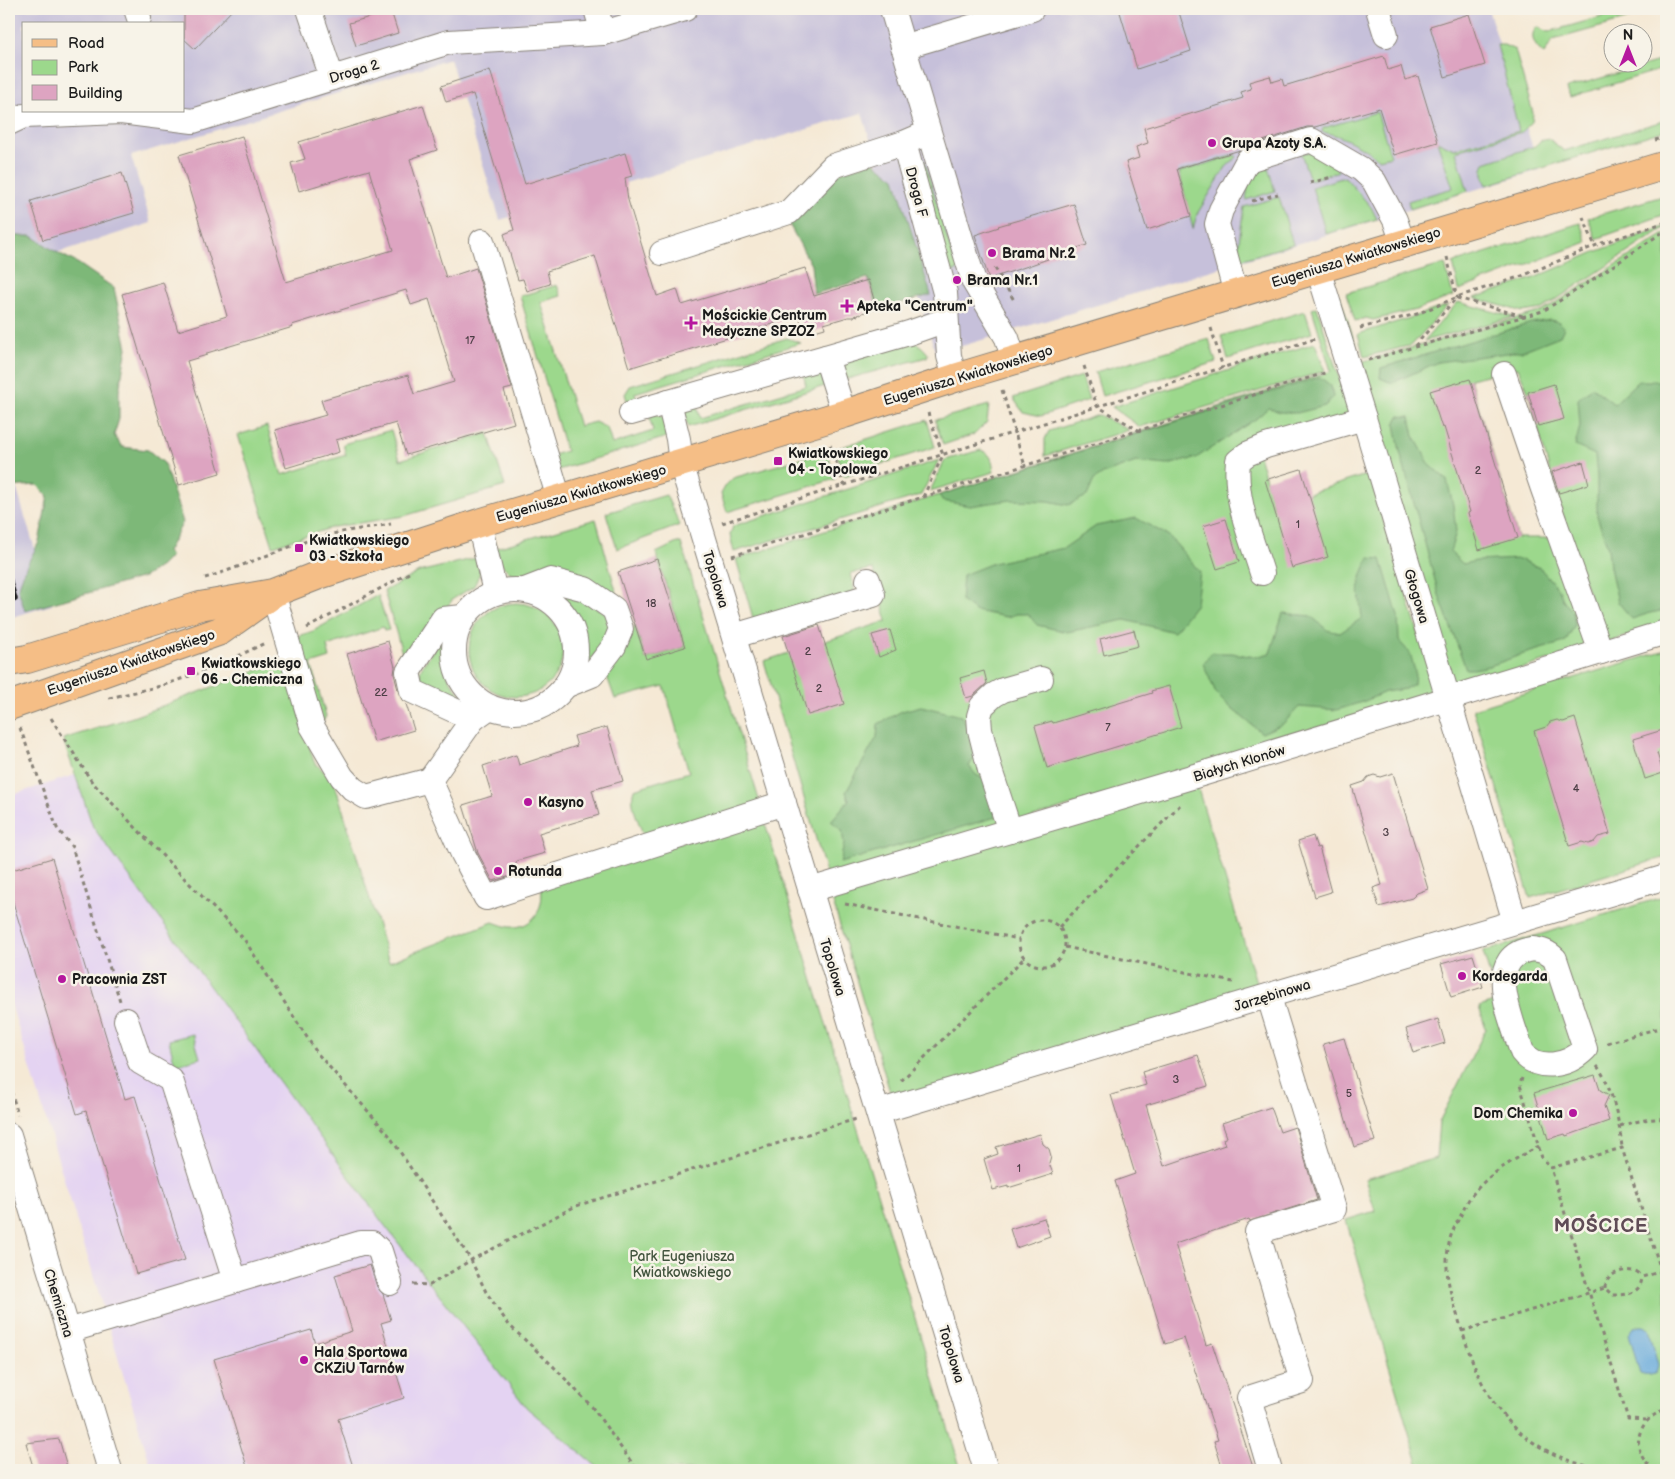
<svg xmlns="http://www.w3.org/2000/svg" width="1675" height="1479" font-family="'Balsamiq Sans',sans-serif">
<rect width="100%" height="100%" fill="#f7f3e8"/>
<filter id="ink" filterUnits="userSpaceOnUse"><feTurbulence type="fractalNoise" baseFrequency=".02" numOctaves="2"/><feDisplacementMap in="SourceGraphic" scale="10" xChannelSelector="R" yChannelSelector="G"/><feConvolveMatrix kernelMatrix="1 2 1 2 8 2 1 2 1" color-interpolation-filters="sRGB"/></filter>
<filter id="wash" filterUnits="userSpaceOnUse"><feTurbulence type="fractalNoise" baseFrequency=".0096" numOctaves="4" result="noise"/><feDisplacementMap in="SourceGraphic" scale="20" xChannelSelector="R" yChannelSelector="G"/><feGaussianBlur stdDeviation="1.12" result="paint"/><feColorMatrix in="noise" values="0 0 0 0 0 0 0 0 0 0 0 0 0 0 0 0 0 1.4 0 .05"/><feComposite in="paint" operator="in"/></filter>
<g filter="url(#wash)">
<rect width="100%" height="100%" fill="#f5e9d5"/>
<path fill="#e4d3f2" d="M75 775 93 827 601 1470H152L9 997V796Z"/>
<g fill="#c6c0da" fill-rule="evenodd">
<path d="M9 9H1488L1540 170 936 354 862 113 500 220 450 59 131 156 151 223 9 268ZM24 24H184V111H24Z"/>
<path d="M9 464 52 605 9 618Z"/>
</g>
<g fill="#9cd88c" stroke="#5c7a54">
<path d="M1630 9H1665L1553 40 1544 54C1535 47 1528 36 1537 27L1548 32Z"/>
<path d="M1497 45H1504L1515 50 1533 113 1532 122 1522 132 1456 151 1468 191 1410 209 1408 201 1453 188 1437 141 1454 149 1519 131Z"/>
<path d="M1666 59V68L1570 97 1567 88Z"/>
<path d="M1377 112 1391 156 1379 159C1362 147 1343 135 1322 132L1323 128Z"/>
<path d="M1666 120V130L1487 185C1483 177 1481 171 1485 163L1535 146 1540 141 1548 138 1564 151Z"/>
<path d="M1320 151 1339 171 1310 180 1301 153Z"/>
<path d="M919 155 922 156 924 159 953 258 962 269 948 273Z"/>
<path d="M1235 155 1237 157 1226 167 1197 214 1193 229 1179 172Z"/>
<path d="M1267 164 1275 191 1246 200 1249 176 1251 172Z"/>
<path d="M1345 177 1371 207 1377 219 1326 234 1312 187Z"/>
<path d="M1666 195V214L1596 239 1588 218Z"/>
<path d="M1279 197 1293 244 1240 260 1238 248 1244 207Z"/>
<path d="M1580 223 1587 242 1459 290 1453 263Z"/>
<path d="M1666 226V227L1542 309 1523 312 1474 298 1534 278 1595 252Z"/>
<path d="M1666 233V624L1605 643 1556 494 1528 392 1518 368 1470 379 1518 538H1552L1595 646 1455 689 1335 297 1340 296 1361 362 1543 311Z"/>
<path d="M1445 264 1453 296 1416 310 1373 320 1366 318 1355 321 1346 293Z"/>
<path d="M557 285 561 296 541 302 579 426 595 422 607 428 612 444 653 431 649 416 655 414 664 418 670 436 558 470 553 455 566 451 520 296Z"/>
<path d="M1458 302 1514 317 1424 341Z"/>
<path d="M1448 305 1412 345 1364 357 1358 334 1416 316Z"/>
<path d="M1317 307 1352 419 1256 444 1273 505 1369 474 1437 693 828 880 764 661 887 621 873 569 851 573 855 594 755 625 736 559 1326 373 1331 371 1312 309Z"/>
<path d="M1305 311 1312 333 1228 359 1221 336Z"/>
<path d="M787 338 801 343 635 393 637 402 628 404 625 394 630 386Z"/>
<path d="M1209 339 1216 362 1102 396 1095 372Z"/>
<path d="M909 341C918 343 922 346 928 354L927 357 840 381 839 368 844 361Z"/>
<path d="M1315 343 1325 371 1140 427 1112 407Z"/>
<path d="M802 368 820 370 825 386 688 427 686 420 684 408 695 401 700 418 806 386Z"/>
<path d="M1082 376 1089 400 1041 416 1023 412 1013 398Z"/>
<path d="M989 405 987 422 975 434 943 445 935 420Z"/>
<path d="M1099 415 1129 430 1045 456V439L1049 431Z"/>
<path d="M927 420 935 447 844 476 835 449Z"/>
<path d="M267 426 282 475 346 455 343 444 391 430 400 460 488 433 505 486 404 516 334 527 273 546 238 435Z"/>
<path d="M981 450C993 455 992 461 994 472L930 491 945 460Z"/>
<path d="M827 451 835 479 727 512 721 494 726 485 733 478Z"/>
<path d="M939 460 921 495 734 552 730 535 733 526Z"/>
<path d="M666 495 680 525 617 549 606 513Z"/>
<path d="M596 519 618 598 540 573 514 574 509 572 501 564 496 548Z"/>
<path d="M677 543H681L760 803 651 836 643 834C638 820 629 803 634 789L689 772 664 686 615 699 605 671 627 640 635 625 646 659 685 647 656 553Z"/>
<path d="M476 558 480 573 474 586 453 599 405 663 384 591 419 572Z"/>
<path d="M568 592 609 615 611 628 587 667V652L579 619 561 593Z"/>
<path d="M378 595 389 630 384 631 383 627 327 646 330 658 311 664 326 716 323 722 293 638 313 631Z"/>
<circle cx="516" cy="650" r="47"/>
<path d="M444 633C445 646 444 661 447 673 450 685 466 697 466 708L421 683 420 670Z"/>
<path d="M1666 650V857L1530 898 1473 709Z"/>
<path d="M284 660 314 762 334 781 389 962 493 922C498 924 504 926 509 927 533 929 545 908 541 887L763 816 961 1470H601L527 1408 382 1222 93 827 63 739 133 717Z"/>
<path d="M1196 782 1259 992 893 1102 830 892Z"/>
<path d="M1666 896V1470H1420L1346 1220 1375 1211 1365 1179 1436 1158 1439 1122 1486 1029 1479 1007 1498 1001 1483 952Z"/>
<path d="M193 1034 200 1058 175 1065 169 1040Z"/>
</g>
<g fill="#7db878" stroke="#4c6a4a">
<path d="M872 161 895 178 931 295 878 309 868 278 814 294 811 265 789 224 839 173Z"/>
<path d="M9 236H32L53 250 79 264 114 288 127 348 119 391V419L114 435 122 447 148 450 164 463 183 522 167 552 171 556 161 566 144 577 25 611 18 589 26 567 39 542 48 496 37 485 9 487Z"/>
<path d="M1550 320 1559 322 1564 328 1560 336 1522 351 1438 362 1392 383 1380 378 1381 368 1531 323Z"/>
<path d="M1320 377 1331 386 1333 397 1325 406 1297 413 1280 412 1268 408 1257 418 1196 458 1167 465 1136 462 1103 474 1094 480 1087 496 1068 505 1048 501 1011 500 970 506 943 501 939 495Z"/>
<path d="M1638 381H1666V610L1650 613 1632 619 1618 602 1610 568 1608 548 1597 516V477L1595 455 1575 446 1580 426 1578 399 1592 387 1614 404Z"/>
<path d="M1399 416 1410 417 1414 436 1430 465 1447 480 1453 505 1456 532 1450 552 1463 564 1476 561 1519 559 1540 568 1559 590 1564 602 1573 611 1575 625 1565 642C1552 646 1540 649 1527 653 1506 659 1487 670 1466 669L1439 595 1400 452 1395 424Z"/>
<path d="M1136 518 1169 536 1200 572 1196 604 1174 632 1125 620 1067 632 1037 625 1028 614H1017L1007 617 975 611 961 601 963 575 993 563 1064 548 1096 526Z"/>
<path d="M1369 558 1381 559 1398 616 1399 641 1410 653 1415 671 1414 684 1405 689 1385 692 1365 701 1337 710 1299 707 1283 724 1262 733 1232 709 1216 693 1203 664 1211 653H1232L1255 657 1270 653 1283 613 1311 616 1327 630 1340 633 1362 618C1359 590 1356 584 1369 558Z"/>
<path d="M921 706 961 716 971 732 981 749 969 766 976 775 993 783 996 817 840 863 844 844 842 830 831 821 849 800 846 792 877 737 878 724 902 711Z"/>
</g>
<path fill="#67aadb" stroke="#42637c" d="M1635 1326H1643L1649 1329 1658 1365 1656 1373C1650 1376 1646 1376 1640 1374L1639 1371 1629 1334Z"/>
<g id="blocks">
<g fill="#dda4c1">
<path d="M184 9H233L195 49 184 39Z"/>
<path d="M1119 9H1178L1191 51 1137 69Z"/>
<path d="M391 11 398 33 356 46 349 23Z"/>
<path d="M1469 14 1485 65 1445 77 1430 26Z"/>
<path d="M1384 56 1388 70 1401 66 1405 80 1418 76 1438 142 1394 155 1379 108 1315 127H1307L1244 147 1240 150 1177 169 1191 216 1147 230 1126 162 1139 158 1136 147 1148 143 1144 128 1243 98 1241 92 1251 89 1249 82 1270 76 1272 82 1282 79 1284 86Z"/>
<path d="M490 70 525 184 625 153 632 176 625 178 628 200 657 296 677 289 682 305 805 268 814 296 868 280 877 309 862 313 861 315 859 314 858 316 855 315 854 317H848L824 324 825 328 804 334 799 316 629 368 595 256 547 271 550 284 527 291 523 279 518 280 504 234 514 230 473 94 446 102 441 86Z"/>
<path d="M423 105 437 150 410 159 446 278 476 268 512 388 504 390 514 423 406 455 396 423 336 440 339 452 286 468 275 430 326 415 321 400 408 375 414 394 454 382 429 299 411 305 406 290 292 325 293 327 207 353V355L187 361 220 473 179 485 122 294 163 282 178 331 227 316 179 155 242 136 286 282 393 250 369 170 299 191 291 163 305 159 299 142Z"/>
<path d="M122 173 134 213 43 240 31 201Z"/>
<path d="M1074 204 1087 245 1047 257 1048 259 1028 266 989 279 975 235 999 227 998 226Z"/>
<path d="M1470 379 1518 538 1479 550 1468 513 1470 512 1444 427 1442 428 1430 391Z"/>
<path d="M1554 384 1564 419 1538 426 1528 392Z"/>
<path d="M1583 462 1589 484 1559 493 1552 472Z"/>
<path d="M1301 469 1328 557 1292 568 1265 480Z"/>
<path d="M1226 519 1239 562 1217 569 1203 526Z"/>
<path d="M657 559 685 647 646 659 618 572Z"/>
<path d="M819 625 844 704 808 715 783 636Z"/>
<path d="M890 630 896 650 879 657 872 635Z"/>
<path d="M1134 630 1138 646 1104 655 1100 639Z"/>
<path d="M388 641 395 667 394 674 399 694 402 700 406 704 414 730 374 742 347 654Z"/>
<path d="M984 671 987 683 973 696 966 698 960 678Z"/>
<path d="M1169 686 1181 727 1047 768 1035 726 1052 721 1053 723 1152 693 1151 691Z"/>
<path d="M1575 718 1610 834 1598 837 1594 842 1588 844 1582 842 1569 846 1534 731 1546 727 1550 722 1557 720 1563 722Z"/>
<path d="M607 727 623 781 592 790 599 815 539 833 545 853 517 861 511 876 493 881 478 853 463 805 492 796 483 766 516 755 519 765 577 746 574 736Z"/>
<path d="M1666 729V750L1657 753 1663 773 1645 779 1633 739Z"/>
<path d="M1393 773 1428 889 1417 893 1412 898 1379 907 1373 888 1382 885 1352 786 1364 782 1368 777 1374 775 1380 777Z"/>
<path d="M1313 836 1317 848 1319 847 1331 892 1315 897 1298 841Z"/>
<path d="M52 858 125 1099 135 1096 185 1260 136 1274 86 1111 77 1114 9 889V871Z"/>
<path d="M1473 955 1483 987 1451 997 1441 964Z"/>
<path d="M1438 1019 1445 1043 1413 1053 1406 1029Z"/>
<path d="M1344 1038 1375 1141 1354 1147 1323 1044Z"/>
<path d="M1198 1055 1208 1086 1146 1105 1164 1166 1225 1145 1223 1139 1227 1137 1222 1123 1271 1107 1280 1132 1295 1127 1317 1200 1250 1221 1249 1219 1175 1244 1206 1345 1212 1343 1254 1470H1223L1214 1441 1218 1440 1184 1338 1165 1344 1115 1181 1135 1174 1111 1095 1146 1085 1142 1072Z"/>
<path d="M1595 1075 1600 1090 1609 1095 1604 1106 1609 1121 1566 1136 1565 1134 1548 1139 1534 1093Z"/>
<path d="M1040 1134 1043 1144 1049 1149 1051 1156 1049 1163 1053 1174 1008 1188V1186L993 1190 984 1159 998 1154 996 1147Z"/>
<path d="M1044 1218 1050 1236 1016 1248 1010 1229Z"/>
<path d="M370 1265 377 1287 383 1294 391 1320 381 1323 404 1398 338 1419 354 1470H248L214 1359 311 1330 315 1343 352 1331 335 1275Z"/>
<path d="M59 1439 68 1470H34L26 1443Z"/>
</g>
</g>
</g>
<g filter="url(#ink)">
<use href="#blocks" fill-opacity="0" stroke="#888278" stroke-width="1"/>
<g fill="none" stroke-linecap="round" stroke-linejoin="round">
<defs>
<g id="minor">
<path d="M136 9 139 18"/>
<path d="M309 9 332 78"/>
<path d="M596 9 603 33"/>
<path d="M892 9 974 282 1007 338 1014 361"/>
<path d="M1378 9 1386 35"/>
<path d="M903 47 1032 9"/>
<path d="M9 123 24 116 121 112 193 121 449 42 603 33 685 9"/>
<path d="M918 137 904 143 945 293 949 356 955 378"/>
<path d="M482 241 559 499"/>
<path d="M662 253 789 212 833 166 904 143"/>
<path d="M1318 269 1364 418 1515 922"/>
<path d="M1236 294 1217 224 1221 210 1248 160 1311 140 1361 169 1374 181 1395 220 1403 243"/>
<path d="M826 357 844 414"/>
<path d="M1504 374 1543 489 1601 652"/>
<path d="M669 402 678 439 681 463 986 1470"/>
<path d="M631 413 909 333 946 320"/>
<path d="M479 523 495 592"/>
<path d="M1262 573C1251 537 1234 499 1238 461L1247 454 1266 446 1364 418"/>
<circle cx="515" cy="651" r="61"/>
<path d="M525 590 551 580 585 589 614 609 621 629 614 646 592 675 565 686"/>
<path d="M273 593 312 726 342 777 353 789 366 797 430 780"/>
<path d="M463 617 443 619 408 672 412 691 473 719"/>
<path d="M734 636 873 595 868 580"/>
<path d="M490 707 473 719 430 780 463 854 486 898 784 803"/>
<path d="M1010 831 990 770 980 730 979 716 982 706 994 695 1003 690 1041 679"/>
<path d="M810 890 1205 773 1666 632"/>
<path d="M1532 949C1542 950 1548 952 1555 959L1585 1049C1568 1066 1538 1072 1522 1052 1513 1023 1481 956 1532 949Z"/>
<path d="M1269 997 1334 1209 1257 1232 1302 1381 1249 1398 1270 1470"/>
<path d="M878 1112 1666 877"/>
<path d="M9 1135 110 1470"/>
<path d="M235 1281 361 1243H372L380 1251 390 1283"/>
<path d="M68 1331 235 1281 171 1080 140 1062 126 1020"/>
</g>
<g id="major">
<path d="M9 662 27 659 200 606 273 593 319 575 479 523 844 414 955 378 1666 165"/>
<path d="M9 706 220 631 268 597"/>
</g>
</defs>
<use href="#minor" stroke="#888278" stroke-width="26"/>
<use href="#major" stroke="#888278" stroke-width="30"/>
<g stroke="#888278" stroke-width="3" stroke-dasharray="4 4" stroke-linecap="butt">
<path d="M1655 140 1666 137"/>
<path d="M1310 183 1332 177"/>
<path d="M1252 201 1278 194"/>
<path d="M1583 217 1595 246"/>
<path d="M1447 257 1457 298"/>
<path d="M995 268 1015 302"/>
<path d="M1457 298 1523 316"/>
<path d="M1211 328 1223 368"/>
<path d="M1360 328 1417 314 1460 296 1522 276 1602 243 1666 222"/>
<path d="M1415 346 1456 298"/>
<path d="M1368 360 1543 311 1580 288 1666 230"/>
<path d="M1084 366 1097 406 1140 431"/>
<path d="M1002 390 1025 466"/>
<path d="M830 445 844 485"/>
<path d="M923 497 943 455 928 413"/>
<path d="M722 523 1318 338"/>
<path d="M732 556 1328 372"/>
<path d="M205 578C239 568 270 553 304 542 331 532 362 529 391 524"/>
<path d="M307 628 409 573"/>
<path d="M109 698 161 686 218 666 265 643"/>
<path d="M51 718 92 782 183 877 244 939 317 1053 389 1135 471 1260 486 1292 509 1325 552 1365 592 1407 637 1470"/>
<path d="M20 728 57 828 72 847 120 1001"/>
<path d="M845 904 1019 939"/>
<circle cx="1042" cy="943" r="23"/>
<path d="M1059 927 1180 805"/>
<path d="M1065 947 1233 982"/>
<path d="M1607 1043 1666 1026"/>
<path d="M1597 1066C1612 1085 1620 1124 1622 1148"/>
<path d="M1522 1078 1520 1085 1542 1158 1551 1168"/>
<path d="M901 1081 1024 958"/>
<path d="M9 1084 18 1115"/>
<path d="M1620 1126C1636 1121 1650 1118 1666 1119"/>
<path d="M1539 1146C1515 1159 1489 1173 1472 1195 1467 1201 1464 1209 1461 1215 1457 1222 1452 1231 1450 1239 1442 1272 1451 1294 1460 1324 1467 1346 1474 1369 1485 1388 1511 1437 1556 1463 1609 1470"/>
<path d="M413 1284 430 1285 471 1260 576 1206 856 1119"/>
<path d="M1605 1288C1605 1275 1623 1267 1635 1272 1636 1272 1642 1276 1642 1277"/>
<path d="M1462 1331 1605 1288 1612 1295C1627 1295 1641 1294 1642 1277L1666 1270"/>
<path d="M1646 1420 1628 1419 1551 1168 1622 1148 1666 1286"/>
<path d="M1631 1470 1648 1464"/>
<path d="M1655 1470C1628 1450 1636 1420 1666 1409"/>
</g>
<use href="#minor" stroke="#fff" stroke-width="24"/>
<use href="#major" stroke="#f5be86" stroke-width="28"/>
<defs>
<path id="rail" d="M9 578 15 599"/>
</defs>
<use href="#rail" stroke="#1c1c1c" stroke-width="5.5"/>
<use href="#rail" stroke="#f7f3e8" stroke-width="4" stroke-dasharray="11" stroke-linecap="butt"/>
</g>
</g>
<g fill="#b5179e" stroke="#f7f3e8" stroke-width="2">
<circle cx="1212" cy="143" r="5"/>
<circle cx="992" cy="253" r="5"/>
<circle cx="957" cy="280" r="5"/>
<path d="M844.5 298.5h5v5h5v5h-5v5h-5v-5h-5v-5h5z"/>
<path d="M688.5 315.5h5v5h5v5h-5v5h-5v-5h-5v-5h5z"/>
<rect x="773" y="456" width="10" height="10" rx="2.5"/>
<rect x="294" y="543" width="10" height="10" rx="2.5"/>
<rect x="186" y="666" width="10" height="10" rx="2.5"/>
<circle cx="528" cy="802" r="5"/>
<circle cx="498" cy="871" r="5"/>
<circle cx="1462" cy="976" r="5"/>
<circle cx="62" cy="979" r="5"/>
<circle cx="1573" cy="1113" r="5"/>
<circle cx="304" cy="1360" r="5"/>
</g>
<g text-anchor="middle" stroke-width="5" stroke-linejoin="round" paint-order="stroke">
<g font-size="11" fill="#4c3e45">
<text x="470" y="344">17</text>
<text x="1478" y="474">2</text>
<text x="1298" y="528">1</text>
<text x="651" y="607">18</text>
<text x="808" y="655">2</text>
<text x="819" y="692">2</text>
<text x="381" y="696">22</text>
<text x="1108" y="731">7</text>
<text x="1576" y="792">4</text>
<text x="1386" y="836">3</text>
<text x="1176" y="1083">3</text>
<text x="1349" y="1097">5</text>
<text x="1019" y="1172">1</text>
</g>
<g font-size="14" fill="#1c1c1c" stroke="#f7f3e8">
<text transform="translate(354 71) rotate(-17)" y="5">Droga 2</text>
<text transform="translate(917 192) rotate(75)" y="5">Droga F</text>
<text transform="translate(1356 257) rotate(-17)" y="5">Eugeniusza Kwiatkowskiego</text>
<text transform="translate(968 375) rotate(-17)" y="5">Eugeniusza Kwiatkowskiego</text>
<text transform="translate(581 493) rotate(-16)" y="5">Eugeniusza Kwiatkowskiego</text>
<text transform="translate(716 579) rotate(73)" y="5">Topolowa</text>
<text transform="translate(1417 596) rotate(73)" y="5">Głogowa</text>
<text transform="translate(131 662) rotate(-19)" y="5">Eugeniusza Kwiatkowskiego</text>
<text transform="translate(1239 763) rotate(-17)" y="5">Białych Klonów</text>
<text transform="translate(833 967) rotate(73)" y="5">Topolowa</text>
<text transform="translate(1272 995) rotate(-17)" y="5">Jarzębinowa</text>
<text transform="translate(59 1303) rotate(73)" y="5">Chemiczna</text>
<text transform="translate(952 1354) rotate(73)" y="5">Topolowa</text>
</g>
<g font-size="14" font-weight="bold" fill="#1c1c1c" stroke="#f7f3e8" text-anchor="start">
<text x="1222" y="148">Grupa Azoty S.A.</text>
<text x="1002" y="258">Brama Nr.2</text>
<text x="967" y="285">Brama Nr.1</text>
<text x="857" y="311">Apteka "Centrum"</text>
<text x="702" y="320">Mościckie Centrum<tspan x="702" dy="16">Medyczne SPZOZ</tspan></text>
<text x="788" y="458">Kwiatkowskiego<tspan x="788" dy="16">04 - Topolowa</tspan></text>
<text x="309" y="545">Kwiatkowskiego<tspan x="309" dy="16">03 - Szkoła</tspan></text>
<text x="201" y="668">Kwiatkowskiego<tspan x="201" dy="16">06 - Chemiczna</tspan></text>
<text x="538" y="807">Kasyno</text>
<text x="508" y="876">Rotunda</text>
<text x="1472" y="981">Kordegarda</text>
<text x="72" y="984">Pracownia ZST</text>
<text x="1563" y="1118" text-anchor="end">Dom Chemika</text>
<text x="314" y="1357">Hala Sportowa<tspan x="314" dy="16">CKZiU Tarnów</tspan></text>
</g>
<g font-size="14" fill="#42543e" stroke="#f7f3e8">
<text x="682" y="1261">Park Eugeniusza<tspan x="682" dy="16">Kwiatkowskiego</tspan></text>
</g>
<g font-size="19" font-weight="bold" letter-spacing="1" fill="#604c56" stroke="#f7f3e8">
<text x="1601" y="1232">MOŚCICE</text>
</g>
</g>
<rect width="1675" height="1479" fill="none" stroke="#f7f3e8" stroke-width="30"/>
<rect x="22" y="22" width="162" height="90" fill="#f7f3e8" stroke="#9f9d96"/>
<rect x="32" y="39" width="25" height="8" fill="#f5be86" stroke="#9f9d96"/>
<text x="68" y="48" font-size="15" fill="#1c1c1c">Road</text>
<rect x="32" y="60" width="25" height="15" fill="#9cd88c" stroke="#9f9d96"/>
<text x="68" y="72" font-size="15" fill="#1c1c1c">Park</text>
<rect x="32" y="85" width="25" height="15" fill="#dda4c1" stroke="#9f9d96"/>
<text x="68" y="98" font-size="15" fill="#1c1c1c">Building</text>
<g transform="translate(1628 48)"><circle r="24" fill="#f7f3e8" stroke="#9f9d96"/>
<path d="M0-4L9 19L0 12L-9 19Z" fill="#b5179e"/>
<text y="-8" font-size="14" font-weight="bold" text-anchor="middle" fill="#1c1c1c">N</text>
</g>
</svg>
